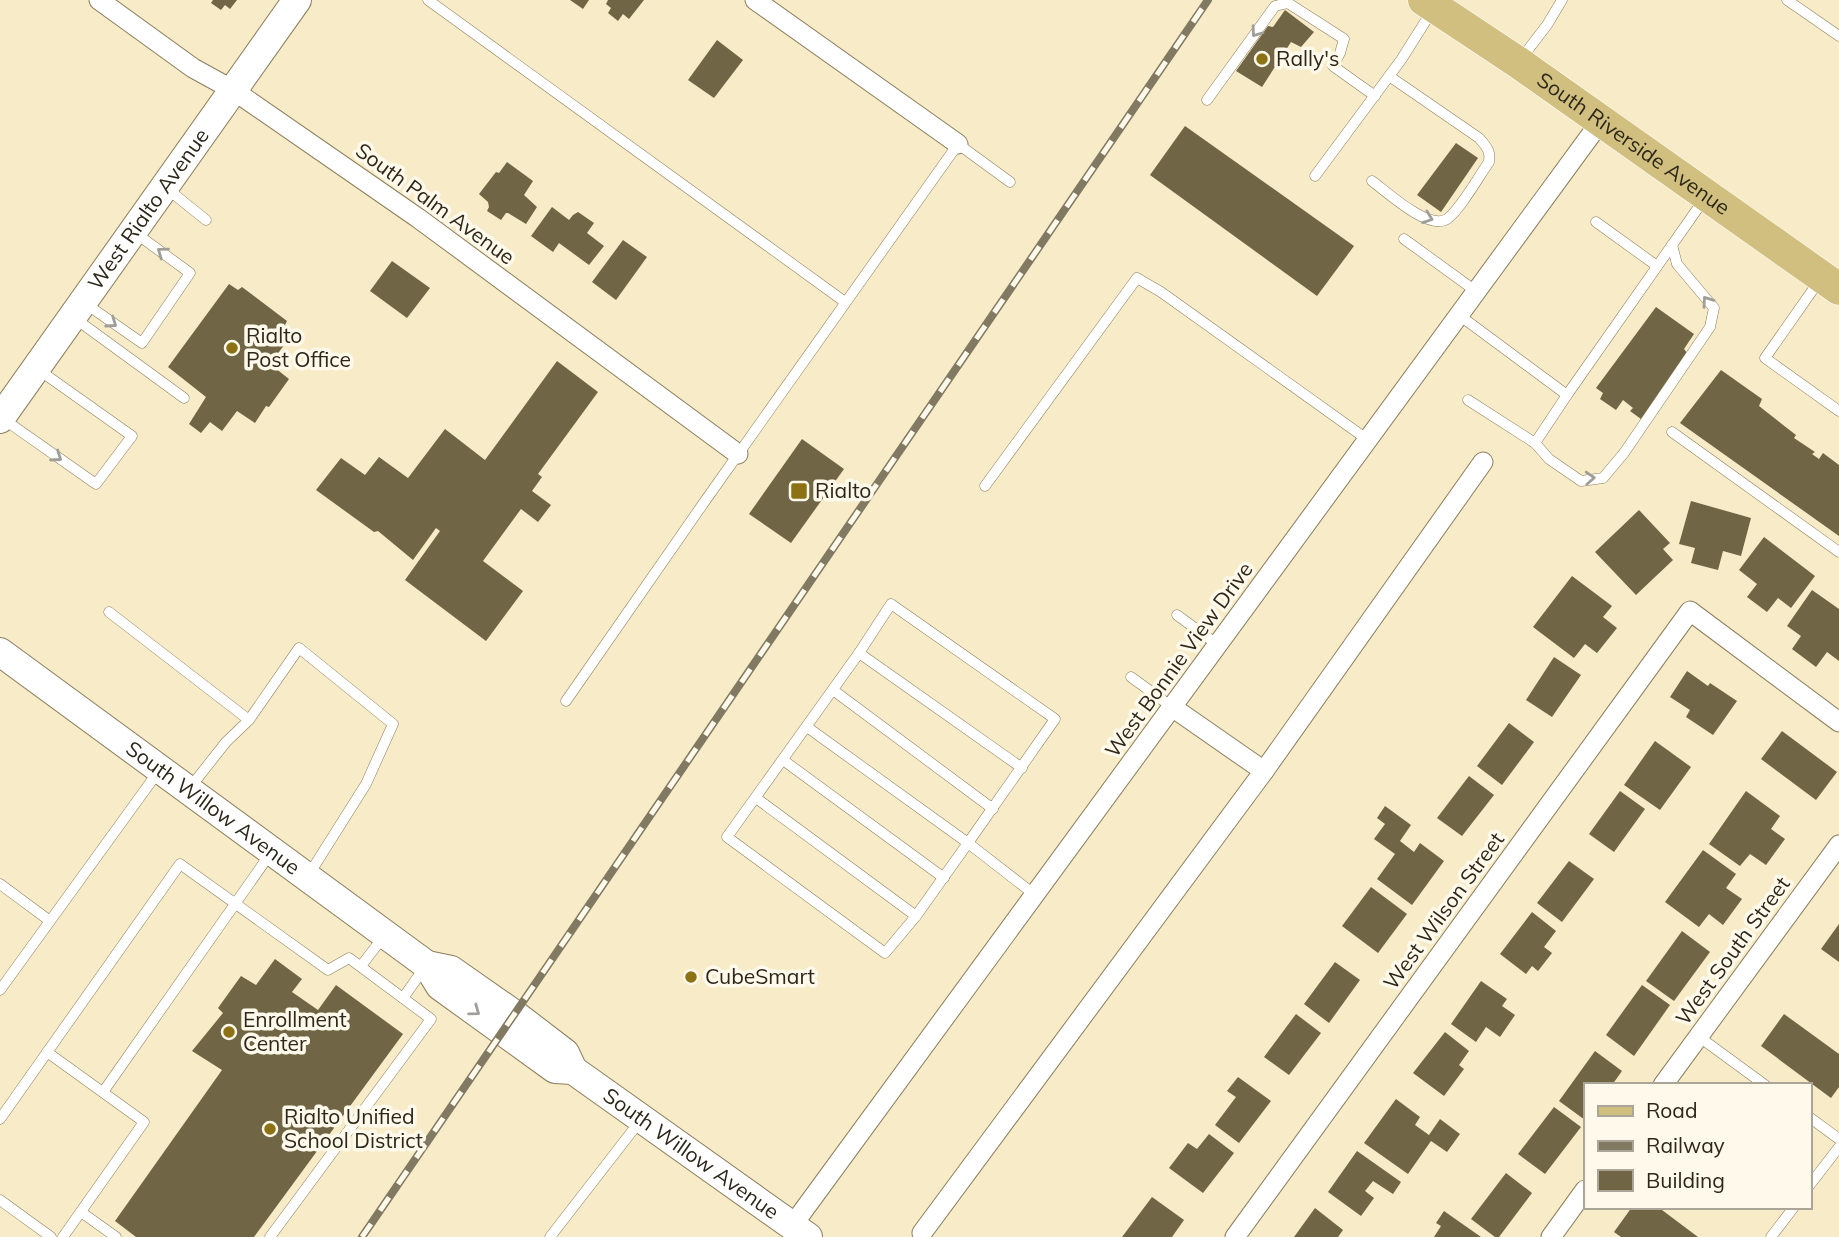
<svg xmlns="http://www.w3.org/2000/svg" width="1839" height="1237" font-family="Mulish,sans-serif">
<rect width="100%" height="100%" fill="#f8ebc7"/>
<g fill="#706544">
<path d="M213 0H237L230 9 225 5 221 10 211 3Z"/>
<path d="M570 0H589L583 9Z"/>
<path d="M608 0H644L629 19 623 14 618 21 608 13 611 8 606 4Z"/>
<path d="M1285 10 1314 32 1301 47 1291 42 1262 87 1236 71 1268 26 1273 27Z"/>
<path d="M717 40 743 60 714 98 688 80Z"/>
<path d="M1185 126 1354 246 1317 296 1150 175Z"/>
<path d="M1456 143 1478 158 1441 212 1417 195Z"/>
<path d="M507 162 533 181 524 195 537 207 526 224 508 213H506L501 220 487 211 489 207 488 202 479 194 496 172 499 173Z"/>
<path d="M552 207 569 220 573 215 578 212 594 223 587 233 604 246 589 265 559 243 553 252 531 236Z"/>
<path d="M623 240 647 257 616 300 592 282Z"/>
<path d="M392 261 430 288 407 318 370 291Z"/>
<path d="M229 284 238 290 242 287 287 321 285 325 294 332 270 364 289 379 269 407 266 406 255 423 237 411 222 431 210 422 201 433 189 424 206 397 168 367Z"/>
<path d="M1656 307 1694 334 1684 349 1688 354 1641 419 1630 411 1633 408 1623 400 1616 410 1600 399 1603 393 1596 388Z"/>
<path d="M557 361 598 392 538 474 542 477 532 491 551 505 538 522 521 509 483 561 523 591 486 641 405 580 440 531 436 528 413 560 378 531 374 532 316 490 341 458 365 475 379 457 408 478 445 429 485 460Z"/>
<path d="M1721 370 1762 399 1759 406 1796 435 1794 438 1815 452 1812 454 1819 459 1823 453 1839 465V536L1680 423Z"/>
<path d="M802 439 844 469 791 543 749 514Z"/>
<path d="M1691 501 1751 518 1741 556 1723 551 1718 570 1691 563 1695 548 1679 544Z"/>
<path d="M1639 510 1670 543 1663 549 1673 560 1636 595 1595 552Z"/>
<path d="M1764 537 1815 576 1791 608 1778 598 1767 612 1747 597 1757 584 1739 570Z"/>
<path d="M1572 576 1612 606 1603 617 1617 628 1597 653 1585 644 1574 658 1533 627Z"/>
<path d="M1812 590 1839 609V661L1827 652 1816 667 1792 649 1801 636 1787 626Z"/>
<path d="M1554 657 1581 675 1552 717 1526 700Z"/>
<path d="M1687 671 1708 686 1710 683 1737 701 1713 735 1686 717 1690 710 1670 697Z"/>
<path d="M1509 723 1534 742 1502 785 1477 766Z"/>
<path d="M1782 731 1837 772 1816 800 1761 759Z"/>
<path d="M1655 741 1691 767 1660 810 1624 785Z"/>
<path d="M1469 776 1494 795 1462 836 1437 818Z"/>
<path d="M1620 791 1645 809 1614 852 1589 834Z"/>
<path d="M1746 791 1780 816 1771 829 1785 839 1766 865 1750 854 1740 866 1709 844Z"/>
<path d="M1385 806 1411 825 1400 841 1414 852 1420 843 1444 861 1412 905 1377 879 1395 854 1374 839 1385 824 1377 818Z"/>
<path d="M1703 850 1736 874 1726 888 1742 899 1723 925 1709 914 1699 927 1665 902Z"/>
<path d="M1569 861 1594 879 1562 922 1537 903Z"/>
<path d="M1371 887 1407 914 1378 953 1342 926Z"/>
<path d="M1532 912 1556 931 1544 947 1552 953 1538 971 1532 966 1526 974 1500 954Z"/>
<path d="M1839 924V962L1821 949Z"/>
<path d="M1682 931 1710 952 1674 1001 1646 981Z"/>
<path d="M275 959 302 979 292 992 318 1010 336 985 403 1034 254 1237H136L115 1221 222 1070 192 1051 223 1013 218 1008 241 976 256 985Z"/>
<path d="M1335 962 1360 980 1329 1023 1304 1004Z"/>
<path d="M1481 981 1507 999 1502 1006 1515 1015 1500 1037 1486 1027 1476 1042 1451 1024Z"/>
<path d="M1642 985 1670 1005 1634 1056 1606 1035Z"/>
<path d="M1296 1014 1321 1033 1289 1075 1264 1057Z"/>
<path d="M1784 1014 1839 1054V1087L1831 1098 1761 1046Z"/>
<path d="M1445 1032 1469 1051 1459 1065 1464 1069 1444 1096 1413 1073Z"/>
<path d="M1595 1051 1622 1071 1612 1085H1585V1120L1559 1101Z"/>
<path d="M1238 1077 1271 1101 1239 1143 1215 1125 1236 1097 1227 1091Z"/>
<path d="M1396 1099 1420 1117 1415 1125 1429 1135 1440 1119 1460 1134 1447 1152 1431 1141 1408 1174 1364 1143Z"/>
<path d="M1554 1107 1581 1127 1545 1174 1518 1154Z"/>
<path d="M1209 1134 1234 1153 1203 1193 1169 1168 1188 1143 1197 1149Z"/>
<path d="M1357 1151 1401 1182 1393 1194 1373 1181 1365 1191 1374 1198 1361 1216 1328 1192Z"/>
<path d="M1506 1173 1532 1193 1499 1237H1495L1471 1219Z"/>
<path d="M1152 1197 1184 1220 1172 1237H1122Z"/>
<path d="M1632 1207H1658L1698 1237H1621L1614 1232Z"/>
<path d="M1315 1208 1343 1230 1338 1237H1294Z"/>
<path d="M1444 1211 1481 1237H1434L1441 1226 1436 1223Z"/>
</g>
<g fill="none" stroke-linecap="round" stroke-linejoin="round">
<defs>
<g id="lane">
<path d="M428 0 845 302"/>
<path d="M1787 0 1839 36"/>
<path d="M1521 59 1547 25 1562 0"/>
<path d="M1207 100 1275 6 1288 3 1344 39 1340 53 1333 66 1375 96"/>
<path d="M1315 176 1401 60 1432 11"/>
<path d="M1372 181C1387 192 1429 231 1447 219 1460 210 1479 176 1489 162 1491 151 1486 146 1479 138L1389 76"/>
<path d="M165 187 206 220"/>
<path d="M1596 222 1657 266"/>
<path d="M1404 239 1477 292"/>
<path d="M1819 281 1765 358 1839 411"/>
<path d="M86 304 142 343 190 273 134 232"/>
<path d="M1459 315 1567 395 1705 198"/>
<path d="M73 317 184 398"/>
<path d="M1468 400 1535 443 1549 459 1581 481 1603 478 1624 453 1710 327 1714 308 1677 264 1672 245"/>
<path d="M2 418 96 484 132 436 39 370"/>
<path d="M1672 432 1839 552"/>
<path d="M1535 443 1567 395"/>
<path d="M985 486 1137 278 1161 292 1368 440"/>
<path d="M109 612 249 720 299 648 393 724 366 784 308 876"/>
<path d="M1177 615 1218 645"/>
<path d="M859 653 1022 768"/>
<path d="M1131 677 1172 707"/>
<path d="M833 690 993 809"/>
<path d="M566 701 705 501 958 144 1010 182"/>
<path d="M807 727 968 843 916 916 885 953 727 837 859 653 891 604 1055 719 968 843 1035 895"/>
<path d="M783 760 944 878"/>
<path d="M189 789 226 742 249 720"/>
<path d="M756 798 916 916"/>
<path d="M0 884 50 921"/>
<path d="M361 966 384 936"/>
<path d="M0 990 158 772"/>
<path d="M403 998 425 967"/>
<path d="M1698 1036 1765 1085"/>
<path d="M47 1052 144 1122 63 1237"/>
<path d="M103 1092 270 854"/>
<path d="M1809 1117 1839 1139"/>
<path d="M0 1119 180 864 328 970 349 958 431 1019 270 1237"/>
<path d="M1809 1186 1839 1147"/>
<path d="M0 1200 51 1237"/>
<path d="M81 1212 116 1237"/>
<path d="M550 1237 640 1121"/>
<path d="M1771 1237 1794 1207"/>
</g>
<g id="street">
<path d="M99 0 193 68 233 90 418 218 738 454"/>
<path d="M755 0 958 144"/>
<path d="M1172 707 1264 771"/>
<path d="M1663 1085 1839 845"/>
<path d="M792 1226 1601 121"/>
<path d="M922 1233 1264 771 1483 462"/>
<path d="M1235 1237 1690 611 1839 722"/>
<path d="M1551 1237 1585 1190"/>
</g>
<g id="secondary">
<path id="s1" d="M0 419 297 0"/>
<path id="s2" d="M0 652 427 965 440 986 555 1069 573 1070"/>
<path id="s3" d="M427 965 451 970 514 1014 565 1053 573 1070 808 1237"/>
</g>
<g id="primary">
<path id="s4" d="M1424 0 1519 63 1839 289"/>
</g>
</defs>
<use href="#lane" stroke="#8a7e5d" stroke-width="11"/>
<use href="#street" stroke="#8a7e5d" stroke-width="21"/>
<use href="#secondary" stroke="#8a7e5d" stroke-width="30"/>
<use href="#primary" stroke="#fff" stroke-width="33"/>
<use href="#lane" stroke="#fff" stroke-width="10"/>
<use href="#street" stroke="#fff" stroke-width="19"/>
<use href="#secondary" stroke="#fff" stroke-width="28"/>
<use href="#primary" stroke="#d1bf7f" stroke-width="32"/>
<defs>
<path id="rail" d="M362 1237 1208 0"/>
</defs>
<use href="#rail" stroke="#817962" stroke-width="8"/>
<use href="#rail" stroke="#fef9ea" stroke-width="5" stroke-dasharray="16" stroke-linecap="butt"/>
</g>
<defs><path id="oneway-chevron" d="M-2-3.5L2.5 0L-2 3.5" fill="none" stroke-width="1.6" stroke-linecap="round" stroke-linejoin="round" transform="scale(1.75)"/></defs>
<g stroke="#a09e98">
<use href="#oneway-chevron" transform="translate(1256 32) rotate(126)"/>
<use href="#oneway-chevron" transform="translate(1428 218) rotate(20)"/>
<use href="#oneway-chevron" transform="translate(162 252) rotate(-144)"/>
<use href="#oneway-chevron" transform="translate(1707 301) rotate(-125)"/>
<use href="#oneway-chevron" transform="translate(112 323) rotate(35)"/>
<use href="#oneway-chevron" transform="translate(57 457) rotate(35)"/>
<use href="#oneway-chevron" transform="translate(1590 478) rotate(-3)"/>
<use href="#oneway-chevron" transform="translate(475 1011) rotate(36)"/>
</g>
<g fill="#8c7215" stroke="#fef9ea" stroke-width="2.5">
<circle cx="1262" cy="59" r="7"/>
<circle cx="232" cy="348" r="7"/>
<rect x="790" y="482" width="18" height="18" rx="3.5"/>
<circle cx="691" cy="977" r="7"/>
<circle cx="229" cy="1032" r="7"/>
<circle cx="270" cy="1129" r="7"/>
</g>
<g text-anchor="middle" stroke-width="7" stroke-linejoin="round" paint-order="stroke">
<g font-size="21" fill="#2c2719" stroke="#fef9ea" text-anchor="start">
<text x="1276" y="66">Rally's</text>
<text x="246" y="343">Rialto<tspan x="246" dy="24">Post Office</tspan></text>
<text x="815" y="498">Rialto</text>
<text x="705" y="984">CubeSmart</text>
<text x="243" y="1027">Enrollment<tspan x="243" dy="24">Center</tspan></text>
<text x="284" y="1124">Rialto Unified<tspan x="284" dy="24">School District</tspan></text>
</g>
<g font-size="21" fill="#2c2719" stroke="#fef9ea">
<text dy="7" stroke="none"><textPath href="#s4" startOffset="254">South Riverside Avenue</textPath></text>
<text transform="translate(435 204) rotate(36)" y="7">South Palm Avenue</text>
<text dy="7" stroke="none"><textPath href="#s1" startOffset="257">West Rialto Avenue</textPath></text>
<text transform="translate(1179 660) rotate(-54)" y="7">West Bonnie View Drive</text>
<text dy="7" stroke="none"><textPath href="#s2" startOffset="264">South Willow Avenue</textPath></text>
<text transform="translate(1444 911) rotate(-54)" y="7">West Wilson Street</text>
<text transform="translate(1733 951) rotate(-54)" y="7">West South Street</text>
<text dy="7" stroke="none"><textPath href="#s3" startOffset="329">South Willow Avenue</textPath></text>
</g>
</g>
<rect x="1584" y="1083" width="228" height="126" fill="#fef9ea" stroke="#aaa596" stroke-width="2"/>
<rect x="1598" y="1106" width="35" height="10" fill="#d1bf7f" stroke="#aaa596" stroke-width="2"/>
<text x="1646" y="1118" font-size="21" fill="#2c2719">Road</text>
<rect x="1598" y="1141" width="35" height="10" fill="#817962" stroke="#aaa596" stroke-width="2"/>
<text x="1646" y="1153" font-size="21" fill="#2c2719">Railway</text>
<rect x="1598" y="1170" width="35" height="21" fill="#706544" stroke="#aaa596" stroke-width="2"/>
<text x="1646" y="1188" font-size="21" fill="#2c2719">Building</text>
</svg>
